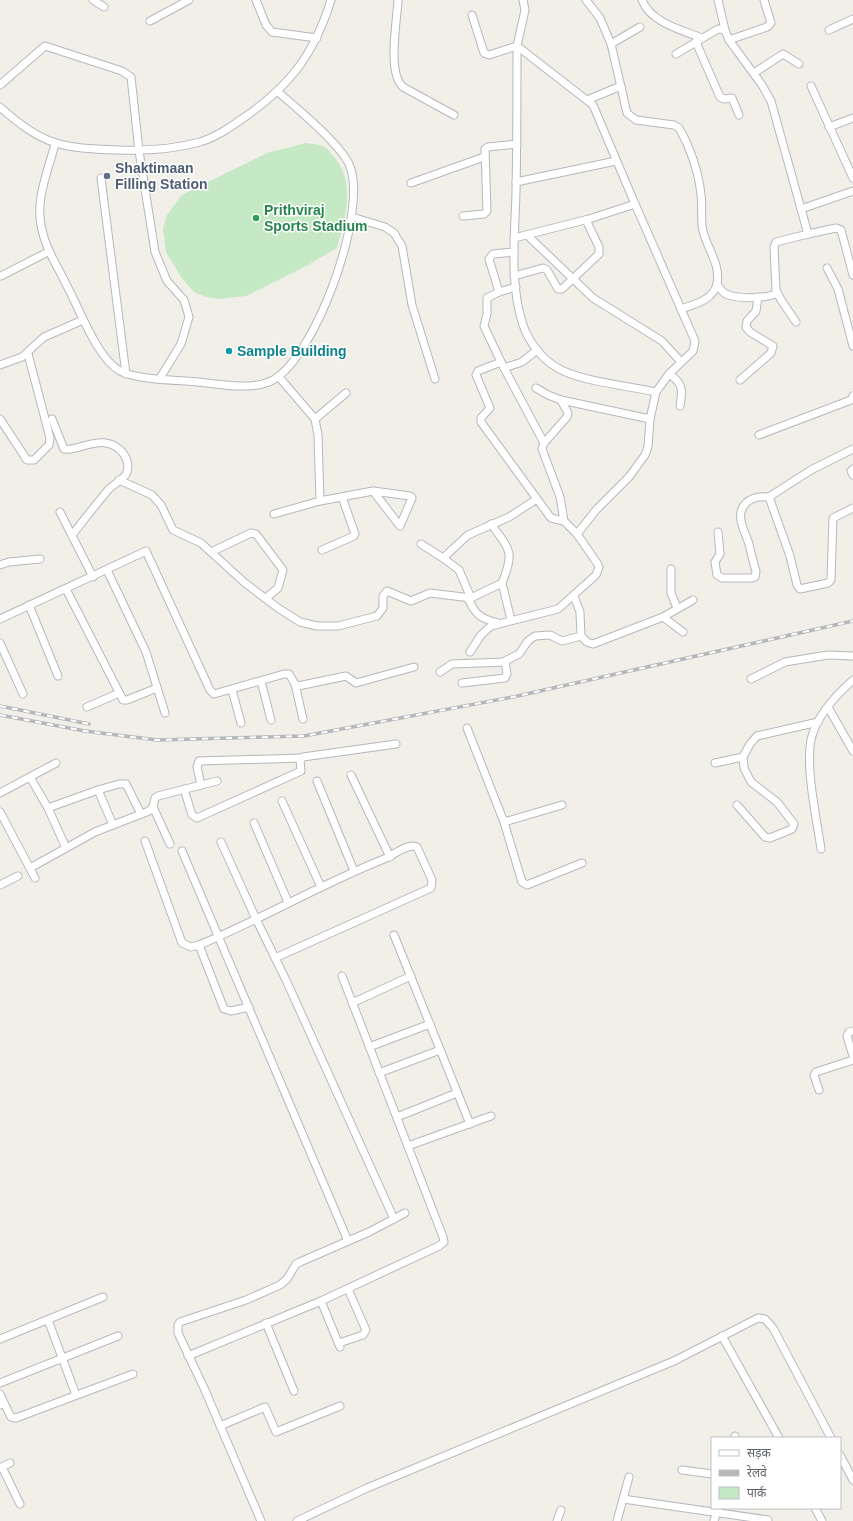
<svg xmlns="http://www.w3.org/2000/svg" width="853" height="1521" font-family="Helvetica,'Noto Sans Devanagari',sans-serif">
<rect width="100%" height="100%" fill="#f1efe8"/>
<path fill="#c5e8c5" d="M306 143C312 144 319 144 324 147 328 148 332 155 335 158 356 184 345 219 337 248L308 265 246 296 219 299 206 297 194 292 181 277 166 252 163 229 167 215 182 195 267 153Z"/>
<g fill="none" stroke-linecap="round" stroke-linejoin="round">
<defs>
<g id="minor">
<path d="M93 0 104 7"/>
<path d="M256 0 266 25 272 32 317 38"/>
<path d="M398 0C397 21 387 73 403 87L454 115"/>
<path d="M586 0 600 18 611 44 640 27"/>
<path d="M642 0C651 23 682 30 702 38"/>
<path d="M718 0 725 30"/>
<path d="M472 15 484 53 489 55 517 46 593 105 635 204"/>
<path d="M150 21 189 0"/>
<path d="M829 30 853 19"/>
<path d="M729 40 762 85 771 101 808 234 836 228 841 230 853 275"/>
<path d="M696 42 720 97 724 99 732 98 739 115"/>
<path d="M611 44 627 113 636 120 674 125 679 128C690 147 699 173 701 195 703 207 700 219 703 231 707 248 721 265 717 284 713 300 695 304 681 309"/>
<path d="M676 54 718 29 725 30 729 40 767 27 771 23 764 0"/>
<path d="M754 73 783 54 799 64"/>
<path d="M0 85 45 46 122 71 131 77 139 151 155 252 167 281 184 300 189 317 181 344 160 378"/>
<path d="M811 86 853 178"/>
<path d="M587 100 621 86"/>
<path d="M0 107C44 146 61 148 119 150 146 151 174 149 200 142 216 137 229 128 242 119 289 87 314 55 331 0"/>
<path d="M829 127 853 118"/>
<path d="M55 144C49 167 38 194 40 217 42 244 56 263 67 286 80 310 97 358 120 371 137 380 178 380 198 382 219 384 248 390 269 382 314 364 370 209 349 164 339 143 297 108 278 92"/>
<path d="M101 178 126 374"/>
<path d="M516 182 616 161"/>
<path d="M411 183 484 157"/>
<path d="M801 209 853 191"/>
<path d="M463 216 484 214 487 211 485 149 488 147 517 144"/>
<path d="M352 217 385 227 394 233 402 246 412 305 435 379"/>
<path d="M527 235 593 298 662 341 681 362"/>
<path d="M514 238 589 219 635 204 695 341 693 351 669 374 656 392"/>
<path d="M514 252 493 254 489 259 499 292 516 287"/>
<path d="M827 268 838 289 853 346"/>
<path d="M1 276 48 252"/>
<path d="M514 276 543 268 547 270 558 289H562L599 254V247L586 220"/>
<path d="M717 284C720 288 722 292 726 294 736 299 767 299 777 293"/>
<path d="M499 292 487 298V314L484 326 501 362"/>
<path d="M796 322 781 300 776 290 774 247 776 242 808 234"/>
<path d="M0 365 22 357 44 337 83 320"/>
<path d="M504 368 544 443"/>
<path d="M669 374C683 383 683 390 680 406"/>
<path d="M279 377 315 419 318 435 320 501 373 491 410 496 412 498 400 526 373 491"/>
<path d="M740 380 771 353 773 346 750 332 746 327 747 321 756 311 758 297"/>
<path d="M536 388 548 395 561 400 650 419"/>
<path d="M561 400 568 413 567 417 544 443 542 449 560 497 564 521"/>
<path d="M0 419 27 460H34L49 445 50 438 28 354"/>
<path d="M52 419 64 449C73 452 92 440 106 443 119 445 131 458 127 472 125 479 114 484 109 489 96 504 84 520 72 535"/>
<path d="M315 419 346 393"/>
<path d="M759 435 851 400 853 396"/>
<path d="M853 449 811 470 769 497 790 556 797 585 800 589 828 583 831 580 833 518 853 508"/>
<path d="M853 469 851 471 853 475"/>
<path d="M119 480 152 495 161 505 173 530 201 543 245 583 278 608 300 622 317 626H338L377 616 383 608V596L387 591 411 601 430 593 471 598 502 583 511 620"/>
<path d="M537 499 481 422V418L490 408 476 375 478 371 501 362 504 368 522 362 537 350"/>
<path d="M60 512 93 577"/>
<path d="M274 514 320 501"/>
<path d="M491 524C510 550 515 552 502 583"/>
<path d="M718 532 720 554 715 562 717 575 722 578H752L755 577 756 571C753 562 751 553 749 544 745 531 734 515 746 503 752 497 760 496 769 497"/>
<path d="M421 544 443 558"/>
<path d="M322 550 354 536 355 534 342 497"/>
<path d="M211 552 251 533 256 534 283 570 278 588 266 598"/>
<path d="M0 565 9 562 40 559"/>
<path d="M671 569V593L677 608"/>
<path d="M107 570 146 652 165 713"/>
<path d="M66 589 123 700H127L157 688"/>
<path d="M467 597C476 615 479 618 498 623"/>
<path d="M471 598 459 570 443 558 468 535 509 517 537 499 551 518 564 521 577 534"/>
<path d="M29 605 58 676"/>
<path d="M663 617 693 600"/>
<path d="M0 619 146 551 210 690 214 694 284 674H289L295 684 298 686 346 676 356 683 414 667"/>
<path d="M581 636 587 642 593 644 663 617 683 632"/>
<path d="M0 643 23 694"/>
<path d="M470 652 481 635 491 626 558 609 596 575 599 567 597 563 577 534 596 510 629 477 645 455 648 447 650 419 656 392C629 386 577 381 556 367 541 358 529 342 523 325 509 283 515 235 516 192 517 143 517 95 517 46L525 10 523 0"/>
<path d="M440 672 452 664 505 662"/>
<path d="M751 679 785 662 828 655 853 656"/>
<path d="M261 681 271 720"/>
<path d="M462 683 505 678 507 674 505 661 519 654 528 641 535 636 550 635 562 641 581 636 580 612 574 596"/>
<path d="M295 684 303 719"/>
<path d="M232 690 241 723"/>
<path d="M87 707 119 693"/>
<path d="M828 707 853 751"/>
<path d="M467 728 504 822 522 882 527 885 582 863"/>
<path d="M715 763 743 757"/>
<path d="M351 775 390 857"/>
<path d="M30 777 48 808 98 790 113 825"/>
<path d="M317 781 354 871"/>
<path d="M201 785 197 767 199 761 301 758"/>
<path d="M184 789 192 815 197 818 301 771 300 760 303 757 396 744"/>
<path d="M98 790 119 784H126L141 814"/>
<path d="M0 793 56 763"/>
<path d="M282 801 321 887"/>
<path d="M737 805 765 837 770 838 792 829 794 824 777 802 751 782 744 768 743 757 750 744 757 736 818 722"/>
<path d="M153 807 170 844"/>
<path d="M48 808 66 848"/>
<path d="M0 812 35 878"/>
<path d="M504 822 562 805"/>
<path d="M254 823 288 902"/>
<path d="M145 841 182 943 191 947 199 945 224 1009 231 1011 249 1007"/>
<path d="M221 842 256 919 286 980 394 1219"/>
<path d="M821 849C817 820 804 763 812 736 818 714 836 695 853 680"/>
<path d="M182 851 348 1241"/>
<path d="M30 868 95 832 149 811 153 807 155 798 158 796 217 781"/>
<path d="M0 885 18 876"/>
<path d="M394 935 470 1124"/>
<path d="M199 945C262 919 321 884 384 859 392 856 409 842 417 847L432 880 431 888 275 958"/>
<path d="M352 1003 411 976"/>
<path d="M853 1031 849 1032 847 1036 853 1056"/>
<path d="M369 1047 430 1024"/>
<path d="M379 1073 440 1050"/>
<path d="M819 1090 814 1075 816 1072 853 1060"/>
<path d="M397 1117 457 1093"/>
<path d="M408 1146 491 1116"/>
<path d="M321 1301 340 1347"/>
<path d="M48 1320 76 1395"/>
<path d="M266 1323 294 1391"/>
<path d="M722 1336 779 1438"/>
<path d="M0 1339 103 1297"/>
<path d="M339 1343 363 1335 366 1330 348 1289"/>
<path d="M188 1356 321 1301 439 1246 444 1242 443 1237 342 976"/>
<path d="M0 1383 118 1336"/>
<path d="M0 1394 4 1403 0 1405"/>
<path d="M4 1403 11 1417 16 1418 133 1374"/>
<path d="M220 1426 265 1407 276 1432 340 1406"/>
<path d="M735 1438V1436"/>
<path d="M840 1455 853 1480"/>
<path d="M2 1467 20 1504"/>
<path d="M0 1468 10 1463"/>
<path d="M682 1470 712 1474"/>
<path d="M623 1499 768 1520"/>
<path d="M815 1508 822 1521"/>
<path d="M261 1521 204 1388 178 1333V1325L180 1322 246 1300 280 1285 287 1279 296 1264 300 1262 369 1232 405 1213"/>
<path d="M297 1521 367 1488 674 1361 758 1318 765 1319 773 1328 831 1438"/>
<path d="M557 1521 561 1510"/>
<path d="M617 1521 629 1477"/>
<path d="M714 1521 718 1508"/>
</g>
</defs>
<use href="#minor" stroke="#b5b8bc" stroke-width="9"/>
<use href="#minor" stroke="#fff" stroke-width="7"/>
<defs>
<g id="rail">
<path d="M0 706 89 724"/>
<path d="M0 715 85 731 157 740 304 736 513 697 853 621"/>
</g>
</defs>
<use href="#rail" stroke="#b6b7b8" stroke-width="3.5"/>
<use href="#rail" stroke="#fff" stroke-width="2" stroke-dasharray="6" stroke-linecap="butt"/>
</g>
<circle fill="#5c6f8a" stroke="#fff" stroke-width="1.5" cx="107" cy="176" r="4"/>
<circle fill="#2e9e5b" stroke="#fff" stroke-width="1.5" cx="256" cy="218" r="4"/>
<circle fill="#0f9aa8" stroke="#fff" stroke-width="1.5" cx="229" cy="351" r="4"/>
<g text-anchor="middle" stroke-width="3" stroke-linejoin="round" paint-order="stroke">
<g font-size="14" font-weight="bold" fill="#4e5e75" stroke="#fff" text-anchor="start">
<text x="115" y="173">Shaktimaan<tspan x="115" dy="16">Filling Station</tspan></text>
</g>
<g font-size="14" font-weight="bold" fill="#27864d" stroke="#fff" text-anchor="start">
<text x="264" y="215">Prithviraj<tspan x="264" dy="16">Sports Stadium</tspan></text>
</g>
<g font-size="14" font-weight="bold" fill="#0d838f" stroke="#fff" text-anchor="start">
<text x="237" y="356">Sample Building</text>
</g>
</g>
<rect x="711" y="1437" width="130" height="72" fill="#ffffff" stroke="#bfc1c3"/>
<rect x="719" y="1450" width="20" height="6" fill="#ffffff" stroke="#bfc1c3"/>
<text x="747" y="1457" font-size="12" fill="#5f6368">सड़क</text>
<rect x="719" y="1470" width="20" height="6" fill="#b6b7b8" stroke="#bfc1c3"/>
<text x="747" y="1477" font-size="12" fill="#5f6368">रेलवे</text>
<rect x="719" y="1487" width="20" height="12" fill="#c5e8c5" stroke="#bfc1c3"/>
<text x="747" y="1497" font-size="12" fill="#5f6368">पार्क</text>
</svg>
